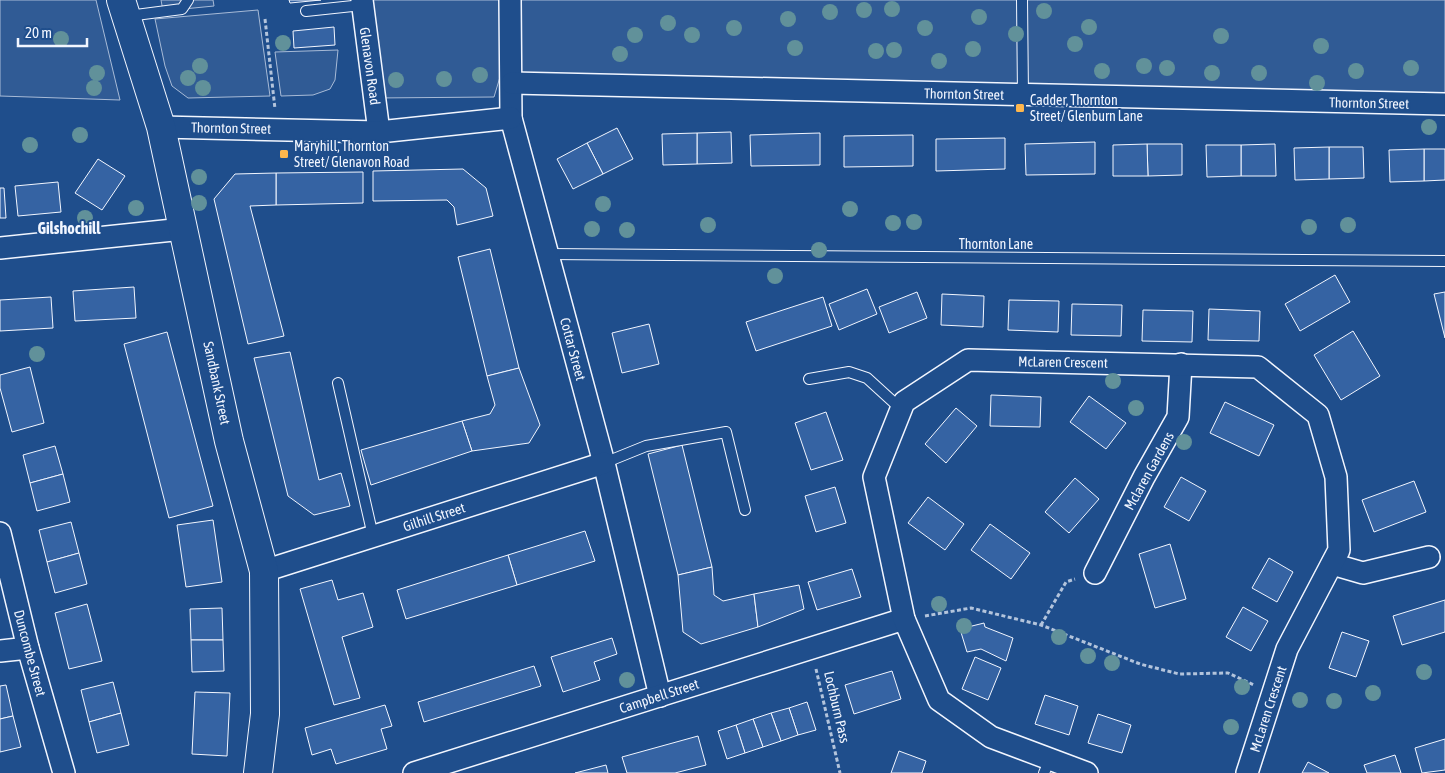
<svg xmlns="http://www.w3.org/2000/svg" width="1445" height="773" font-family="'Asap Condensed',sans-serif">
<rect width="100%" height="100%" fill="#1f4e8c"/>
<g fill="#305b95" stroke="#a8bbd7">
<path d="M0 0H96L120 100 0 96Z"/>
<path d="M161 0H213L214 6 163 11Z"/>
<path d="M362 0H1020L1023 94 500 77 494 97 375 98Z"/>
<path d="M1024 0H1445V100L1026 94Z"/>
<path d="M258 10 270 96 188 98 172 86 165 66 155 19Z"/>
<path d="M338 50 335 80 330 89 313 95 281 96 275 52Z"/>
</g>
<g fill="#3563a3" stroke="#f2f6ff">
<path d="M289 0H321L290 3Z"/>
<path d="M334 27 335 45 294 48 293 31Z"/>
<path d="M617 128 633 159 603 174 587 143Z"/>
<path d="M731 132 732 163 697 164V133Z"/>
<path d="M697 133V164L663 165 662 134Z"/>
<path d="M820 133V165L751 166 750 135Z"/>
<path d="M913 135V166L844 167V136Z"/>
<path d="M1005 138V169L936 171V139Z"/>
<path d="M1095 142V174L1026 175 1025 144Z"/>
<path d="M587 143 603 174 573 189 557 159Z"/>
<path d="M1147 144H1182V175L1148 176Z"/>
<path d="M1147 144 1148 176H1113V145Z"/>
<path d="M1275 144 1276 176H1241V145Z"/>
<path d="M1206 145H1241V176L1207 177Z"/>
<path d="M1329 147H1363L1364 178 1329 179Z"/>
<path d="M1329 147V179L1295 180 1294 148Z"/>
<path d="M1424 149H1445V180L1424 181Z"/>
<path d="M1424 149V181L1390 182 1389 150Z"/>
<path d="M98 159 125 176 102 210 75 193Z"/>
<path d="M463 169 486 188 493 216 457 225 454 207 447 200 373 201V171Z"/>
<path d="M363 172V203L276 205V173Z"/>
<path d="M276 173V205L250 206 284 336 248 344 214 199 235 174Z"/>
<path d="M58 182 61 212 18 216 15 186Z"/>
<path d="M0 188H4L6 218H0Z"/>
<path d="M490 249 519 368 487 376 458 257Z"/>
<path d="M1335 275 1350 302 1300 331 1285 304Z"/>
<path d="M134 287 136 318 75 321 73 291Z"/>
<path d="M867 289 877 314 839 330 829 304Z"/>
<path d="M917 292 927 318 889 333 879 307Z"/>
<path d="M1445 292V338L1434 294Z"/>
<path d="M942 294 984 296 983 327 941 325Z"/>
<path d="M51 297 53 328 0 331V300Z"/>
<path d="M823 297 832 326 756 351 746 322Z"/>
<path d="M1009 300 1059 301 1058 332 1008 330Z"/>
<path d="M1072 304 1122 305 1121 336 1071 335Z"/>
<path d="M1209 309 1260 311 1259 341 1208 340Z"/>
<path d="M1143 310 1193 311 1192 342 1142 341Z"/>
<path d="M649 324 659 364 622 373 612 333Z"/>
<path d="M1353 331 1380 376 1341 400 1314 355Z"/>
<path d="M167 332 213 506 169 518 124 344Z"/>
<path d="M290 352 319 480 341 473 350 506 314 515 288 496 254 358Z"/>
<path d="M30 367 44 423 12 432 0 388V375Z"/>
<path d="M519 368 540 425 529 443 472 451 462 421 490 414 495 405 487 376Z"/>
<path d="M991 395 1041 397 1040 427 990 426Z"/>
<path d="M1089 396 1126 423 1106 449 1070 422Z"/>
<path d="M1225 402 1274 425 1259 456 1210 433Z"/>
<path d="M956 408 977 426 946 463 925 444Z"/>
<path d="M826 412 843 460 811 470 795 423Z"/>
<path d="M462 421 472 451 371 485 361 450Z"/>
<path d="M682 445 712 567 678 575 648 454Z"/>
<path d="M55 446 63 474 30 483 23 455Z"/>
<path d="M63 474 70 502 37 511 30 483Z"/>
<path d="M1181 477 1206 491 1189 521 1164 507Z"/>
<path d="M1075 478 1099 499 1069 533 1045 512Z"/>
<path d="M1414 481 1426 512 1374 532 1362 500Z"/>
<path d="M835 487 846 523 816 532 805 496Z"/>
<path d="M928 497 964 524 945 550 908 523Z"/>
<path d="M213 520 222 582 186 587 177 525Z"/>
<path d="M71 522 79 553 47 562 39 530Z"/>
<path d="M990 524 1030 553 1011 579 971 550Z"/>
<path d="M585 531 595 561 517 585 508 555Z"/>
<path d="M1170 544 1186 599 1155 608 1139 554Z"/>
<path d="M79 553 87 584 55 593 47 562Z"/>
<path d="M508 555 517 585 406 619 397 590Z"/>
<path d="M1269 558 1293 572 1277 602 1252 588Z"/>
<path d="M712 567 714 595 723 601 754 594 758 627 701 644 683 632 678 575Z"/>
<path d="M852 569 861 597 817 610 808 582Z"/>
<path d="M332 580 338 600 363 593 373 627 342 637 360 698 334 705 300 589Z"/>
<path d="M799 585 804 609 758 627 754 594Z"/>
<path d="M1445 600V632L1402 645 1393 616Z"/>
<path d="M87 604 102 661 69 669 55 613Z"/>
<path d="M1243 607 1268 621 1251 651 1226 637Z"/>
<path d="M222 608 223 640H191L190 609Z"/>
<path d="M984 623 985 627 1013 638 1006 661 981 649 967 652 960 629Z"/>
<path d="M1342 632 1369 641 1356 677 1329 668Z"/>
<path d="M612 638 617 654 594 662 600 680 563 692 551 657Z"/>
<path d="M191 640H223L224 671 192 672Z"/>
<path d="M975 657 1001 668 988 700 962 689Z"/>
<path d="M534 666 541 686 424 722 418 702Z"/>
<path d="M892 671 901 699 854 714 845 685Z"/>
<path d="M113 682 121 713 89 722 81 690Z"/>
<path d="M6 685 13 716 0 719V686Z"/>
<path d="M195 692 230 693 227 756 192 754Z"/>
<path d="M1045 695 1078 706 1069 735 1035 724Z"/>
<path d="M807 702 816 730 798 735 789 708Z"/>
<path d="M385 705 392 726 381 729 387 749 336 764 331 749 312 755 305 728Z"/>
<path d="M789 708 798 735 781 741 771 713Z"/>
<path d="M121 713 129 745 97 753 89 722Z"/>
<path d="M771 713 781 741 763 747 753 719Z"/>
<path d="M1098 714 1131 725 1122 753 1088 743Z"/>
<path d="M13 716 21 747 0 752V719Z"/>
<path d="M753 719 763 747 745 753 736 725Z"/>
<path d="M736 725 745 753 727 759 718 731Z"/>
<path d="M698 736 706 765 675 773H627L622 757Z"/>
<path d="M1445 739V770L1422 773 1415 748Z"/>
<path d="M899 751 926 761 922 773H891Z"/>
<path d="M1395 755 1401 773H1367L1364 765Z"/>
<path d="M1308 762 1329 773H1302Z"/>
<path d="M606 765 608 773H575Z"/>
</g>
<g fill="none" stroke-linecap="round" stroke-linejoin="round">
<defs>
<g id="lane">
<path d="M1022 0 1023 95"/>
<path d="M306 11 362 5"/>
<path d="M128 16 182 9 188 0"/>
<path d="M548 254 1445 261"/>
<path d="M809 379 849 372 867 378 901 409"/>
<path d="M338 383 373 536"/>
<path d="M604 463 646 446 726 432 745 510"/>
<path d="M1044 773 1050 759"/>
</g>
<g id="street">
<path d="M362 0 379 132"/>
<path d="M510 0 511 118 604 463 660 696"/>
<path d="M512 83 1445 104"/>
<path d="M161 127 379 132 511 118"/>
<path d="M0 248 183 229"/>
<path d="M0 533 28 648 64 773"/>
<path d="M1332 564 1363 573 1429 557"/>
<path d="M264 571 604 463"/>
<path d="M1095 573 1144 477 1178 417 1181 364"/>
<path d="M0 651 28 648"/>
<path d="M414 773 904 619"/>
<path d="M1087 773 991 737 939 700 904 619 874 477 904 402 968 360 1258 367 1318 415 1336 477 1339 550 1287 649 1247 773"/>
</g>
<path id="secondary" d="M121 0 161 127 229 441 264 571 265 714 258 773"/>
</defs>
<use href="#lane" stroke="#f2f6ff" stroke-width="12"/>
<use href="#street" stroke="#f2f6ff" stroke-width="24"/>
<use href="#secondary" stroke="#f2f6ff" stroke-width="30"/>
<g stroke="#b3c4dc" stroke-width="3" stroke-dasharray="4 2.5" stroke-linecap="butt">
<path d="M265 19 275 109"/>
<path d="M925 616 971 608 1041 625 1140 664 1179 674 1228 673 1254 685"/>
<path d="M1041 625 1066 582 1075 579"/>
<path d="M816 669 840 773"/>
</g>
<use href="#lane" stroke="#1f4e8c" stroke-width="10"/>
<use href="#street" stroke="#1f4e8c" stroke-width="21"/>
<use href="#secondary" stroke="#1f4e8c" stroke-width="28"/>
</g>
<g fill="#61919a">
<circle cx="892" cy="9" r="8"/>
<circle cx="864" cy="10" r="8"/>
<circle cx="1044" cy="11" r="8"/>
<circle cx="830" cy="12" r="8"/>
<circle cx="979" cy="17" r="8"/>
<circle cx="788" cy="19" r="8"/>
<circle cx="668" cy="23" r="8"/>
<circle cx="1089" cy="27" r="8"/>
<circle cx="734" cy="28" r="8"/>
<circle cx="925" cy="28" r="8"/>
<circle cx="1016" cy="34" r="8"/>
<circle cx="635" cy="35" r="8"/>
<circle cx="692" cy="35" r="8"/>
<circle cx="1221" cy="36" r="8"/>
<circle cx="61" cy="39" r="8"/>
<circle cx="283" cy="43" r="8"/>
<circle cx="1075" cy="44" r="8"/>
<circle cx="1321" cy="46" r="8"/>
<circle cx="795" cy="48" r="8"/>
<circle cx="973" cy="49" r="8"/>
<circle cx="894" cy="50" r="8"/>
<circle cx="876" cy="51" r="8"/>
<circle cx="620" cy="54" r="8"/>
<circle cx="939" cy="61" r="8"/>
<circle cx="200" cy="66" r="8"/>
<circle cx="1144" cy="66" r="8"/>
<circle cx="1167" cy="68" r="8"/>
<circle cx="1411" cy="68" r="8"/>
<circle cx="1102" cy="71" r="8"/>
<circle cx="1356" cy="71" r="8"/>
<circle cx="97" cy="73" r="8"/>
<circle cx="1212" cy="73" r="8"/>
<circle cx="1259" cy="73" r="8"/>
<circle cx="480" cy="75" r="8"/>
<circle cx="188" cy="78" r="8"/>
<circle cx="444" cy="79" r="8"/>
<circle cx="396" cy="80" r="8"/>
<circle cx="1317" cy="83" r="8"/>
<circle cx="94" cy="88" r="8"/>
<circle cx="203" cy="88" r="8"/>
<circle cx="1429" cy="127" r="8"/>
<circle cx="80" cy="135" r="8"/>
<circle cx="30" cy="145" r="8"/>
<circle cx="199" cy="177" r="8"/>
<circle cx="199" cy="203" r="8"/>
<circle cx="603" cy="204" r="8"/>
<circle cx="136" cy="208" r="8"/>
<circle cx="850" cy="209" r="8"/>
<circle cx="85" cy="218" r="8"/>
<circle cx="914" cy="222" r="8"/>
<circle cx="893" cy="223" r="8"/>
<circle cx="708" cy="225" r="8"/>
<circle cx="1348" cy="225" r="8"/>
<circle cx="1309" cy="227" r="8"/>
<circle cx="592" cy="229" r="8"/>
<circle cx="627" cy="230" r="8"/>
<circle cx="819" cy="250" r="8"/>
<circle cx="775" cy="276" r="8"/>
<circle cx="37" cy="354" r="8"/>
<circle cx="1113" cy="381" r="8"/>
<circle cx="1136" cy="408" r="8"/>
<circle cx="1184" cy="442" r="8"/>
<circle cx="939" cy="604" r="8"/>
<circle cx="964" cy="626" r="8"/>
<circle cx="1059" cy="637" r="8"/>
<circle cx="1088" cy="656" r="8"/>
<circle cx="1112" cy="663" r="8"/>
<circle cx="1424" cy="672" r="8"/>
<circle cx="627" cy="680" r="8"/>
<circle cx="1242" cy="687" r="8"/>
<circle cx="1373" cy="693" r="8"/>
<circle cx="1300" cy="700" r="8"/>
<circle cx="1334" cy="701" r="8"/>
<circle cx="1231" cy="727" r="8"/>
</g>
<g fill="#ffb74d" stroke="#1f4e8c" stroke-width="2">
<rect x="1015" y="103" width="10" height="10" rx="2.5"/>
<rect x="279" y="149" width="10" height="10" rx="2.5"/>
</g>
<g text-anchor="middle" stroke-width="4" stroke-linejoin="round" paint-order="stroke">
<g font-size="14" fill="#f2f6ff" stroke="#1f4e8c">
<text transform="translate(370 66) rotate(82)" y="5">Glenavon Road</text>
<text transform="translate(964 94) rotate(1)" y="5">Thornton Street</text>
<text transform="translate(1369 103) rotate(1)" y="5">Thornton Street</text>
<text transform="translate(231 128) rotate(1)" y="5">Thornton Street</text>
<text x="996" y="249">Thornton Lane</text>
<text transform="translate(573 349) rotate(75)" y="5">Cottar Street</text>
<text transform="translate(1063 362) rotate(1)" y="5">McLaren Crescent</text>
<text transform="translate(217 383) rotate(78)" y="5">Sandbank Street</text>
<text transform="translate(1149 471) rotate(-61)" y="5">Mclaren Gardens</text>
<text transform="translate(434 517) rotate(-18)" y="5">Gilhill Street</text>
<text transform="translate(30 653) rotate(75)" y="5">Duncombe Street</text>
<text transform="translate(659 696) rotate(-18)" y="5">Campbell Street</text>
<text transform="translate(837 707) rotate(77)" y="5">Lochburn Pass</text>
<text transform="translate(1268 709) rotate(-72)" y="5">McLaren Crescent</text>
</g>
<g font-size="14" fill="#f2f6ff" stroke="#1f4e8c" text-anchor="start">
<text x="1030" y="105">Cadder, Thornton<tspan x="1030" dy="16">Street/ Glenburn Lane</tspan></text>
<text x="294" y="151">Maryhill, Thornton<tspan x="294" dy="16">Street/ Glenavon Road</tspan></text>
</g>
<g font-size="16" font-weight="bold" fill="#f2f6ff" stroke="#1f4e8c">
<text x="69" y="234">Gilshochill</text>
</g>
</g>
<path d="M18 38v8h69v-8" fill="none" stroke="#f2f6ff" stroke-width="2.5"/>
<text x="25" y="38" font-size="15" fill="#f2f6ff" stroke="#1f4e8c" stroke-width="4" paint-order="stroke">20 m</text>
</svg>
